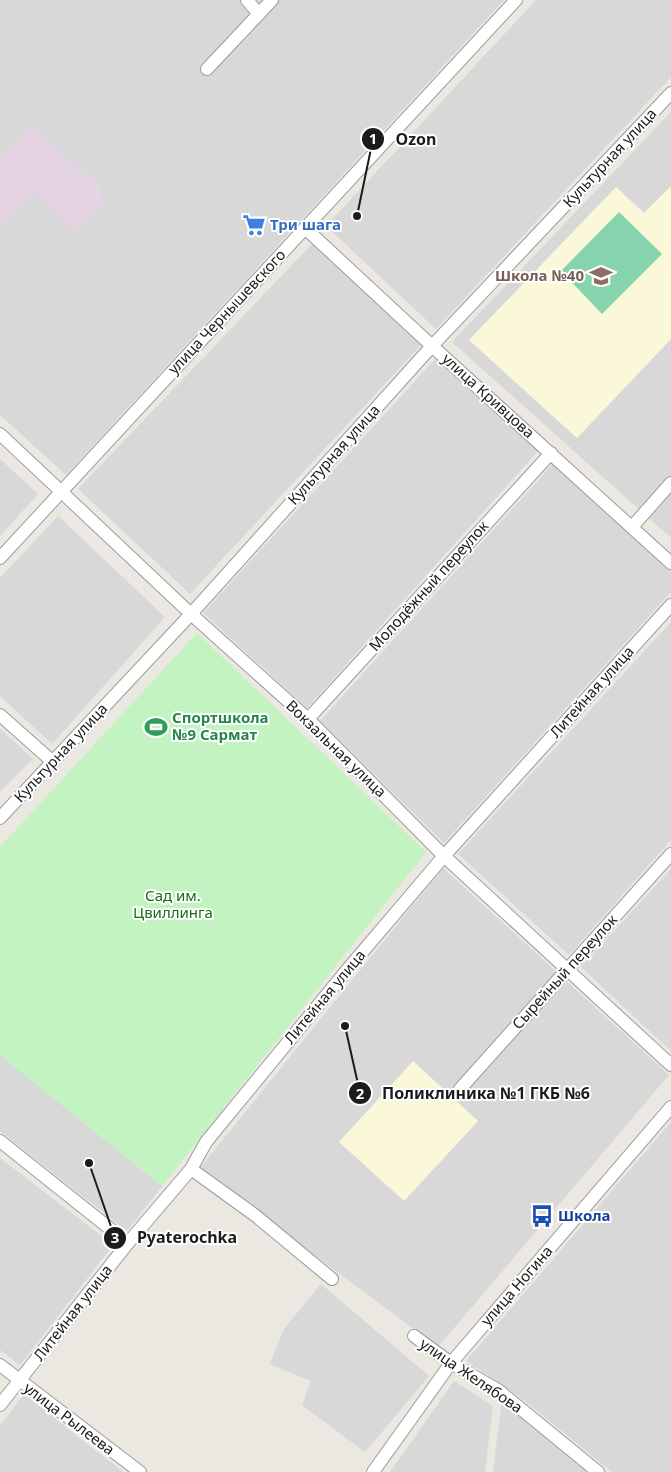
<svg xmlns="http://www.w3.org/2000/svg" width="671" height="1472" font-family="'Noto Sans',sans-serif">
<rect width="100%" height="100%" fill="#ebe7e1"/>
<g fill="#d9d8d8">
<path d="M0 0H504L66 475 0 415Z"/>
<path d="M536 0H671V77L436 329 326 226Z"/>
<path d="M671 112V538L452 342Z"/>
<path d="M313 243 421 345 190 594 78 489Z"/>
<path d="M436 358 538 451 307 708 203 613Z"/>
<path d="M0 459 38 494 0 536Z"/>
<path d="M554 463 671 571V592L444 843 320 721Z"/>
<path d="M58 516 165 617 52 744 0 696V578Z"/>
<path d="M671 622V840L569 955 458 854Z"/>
<path d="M0 729 33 759 0 792Z"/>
<path d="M443 868 669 1075 438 1347 199 1169Z"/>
<path d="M671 869V1051L581 967Z"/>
<path d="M0 1055 162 1186 127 1231 0 1131Z"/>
<path d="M671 1122V1472H612L520 1397 466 1361Z"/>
<path d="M0 1158 113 1245 20 1365 0 1350Z"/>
<path d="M321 1284 429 1376 365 1452 302 1405 311 1381 270 1364 284 1329Z"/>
<path d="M454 1381 493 1406 485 1472H390Z"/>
<path d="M24 1394 123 1472H0V1426Z"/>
<path d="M502 1399 588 1472H493Z"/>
</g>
<path fill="#e4d3e3" d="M32 125 100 186 102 205 76 232 35 192 0 227V160Z"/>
<g fill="#fbf8da">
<path d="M671 186V339L577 438 469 340 616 187 644 213Z"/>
<path d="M413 1061 478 1121 404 1201 339 1142Z"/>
</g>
<path fill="#c2f3c0" d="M197 633 426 852 162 1186 0 1055V847Z"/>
<path fill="#85d4ad" d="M619 212 662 254 602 314 561 271Z"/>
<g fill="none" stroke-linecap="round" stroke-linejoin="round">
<defs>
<g id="minor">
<path d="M247 0 259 14"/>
<path d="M207 69 272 0"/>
<path d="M305 228 432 346 671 563"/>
<path d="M0 434 191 614 308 719 444 856 671 1065"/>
<path d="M632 527 671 483"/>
<path d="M0 558 516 0"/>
<path d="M0 715 53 762"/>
<path d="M308 719 551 453"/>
<path d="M0 818 191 614 432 346 671 93"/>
<path d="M460 1089 671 854"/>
<path d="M0 1141 128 1243"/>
<path d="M191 1169 256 1216 332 1279"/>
<path d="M414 1336 451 1363 498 1390 598 1472"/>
<path d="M0 1365 140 1472"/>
<path d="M0 1405 128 1243 191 1169 206 1142 347 970 444 856 671 605"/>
<path d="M373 1472 451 1363 671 1107"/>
</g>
</defs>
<use href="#minor" stroke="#9c9c9c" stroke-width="14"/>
<use href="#minor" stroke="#fff" stroke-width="12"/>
</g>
<defs>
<symbol id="supermarket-bare" viewBox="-9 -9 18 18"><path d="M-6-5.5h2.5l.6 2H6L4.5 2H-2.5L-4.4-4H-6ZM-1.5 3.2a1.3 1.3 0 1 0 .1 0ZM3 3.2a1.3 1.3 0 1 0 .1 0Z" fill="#3f7fe0" stroke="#fff" stroke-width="2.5" paint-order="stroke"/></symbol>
<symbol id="school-bare" viewBox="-9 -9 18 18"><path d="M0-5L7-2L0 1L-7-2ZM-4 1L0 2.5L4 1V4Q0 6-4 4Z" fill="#8d6e63" stroke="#fff" stroke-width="2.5" paint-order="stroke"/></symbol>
<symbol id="stadium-bare" viewBox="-9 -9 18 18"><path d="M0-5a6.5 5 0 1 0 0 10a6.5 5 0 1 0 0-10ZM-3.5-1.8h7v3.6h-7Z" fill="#2e9e5b" stroke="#fff" stroke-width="2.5" paint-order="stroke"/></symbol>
<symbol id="bus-bare" viewBox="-9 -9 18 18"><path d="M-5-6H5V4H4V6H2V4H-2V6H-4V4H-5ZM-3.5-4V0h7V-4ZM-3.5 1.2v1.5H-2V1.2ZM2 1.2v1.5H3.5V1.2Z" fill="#1a4fb4" stroke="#fff" stroke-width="2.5" paint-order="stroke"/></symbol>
</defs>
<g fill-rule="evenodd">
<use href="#supermarket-bare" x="238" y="209" width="32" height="32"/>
<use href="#school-bare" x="585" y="260" width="32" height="32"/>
<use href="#stadium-bare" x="140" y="711" width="32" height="32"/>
<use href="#bus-bare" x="526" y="1200" width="32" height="32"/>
</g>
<g text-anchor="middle" stroke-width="4" stroke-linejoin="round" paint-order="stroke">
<g font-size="15" fill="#1b1b1b" stroke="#fff">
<text transform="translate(610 158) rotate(-47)" y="5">Культурная улица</text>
<text transform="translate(227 312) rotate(-47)" y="5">улица Чернышевского</text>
<text transform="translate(488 396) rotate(42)" y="5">улица Кривцова</text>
<text transform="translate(334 455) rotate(-48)" y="5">Культурная улица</text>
<text transform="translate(429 586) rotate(-48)" y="5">Молодёжный переулок</text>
<text transform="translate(592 692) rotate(-48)" y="5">Литейная улица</text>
<text transform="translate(336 749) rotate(44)" y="5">Вокзальная улица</text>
<text transform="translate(61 753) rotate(-47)" y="5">Культурная улица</text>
<text transform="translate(565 972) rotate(-48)" y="5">Сырейный переулок</text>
<text transform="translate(325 997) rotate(-50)" y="5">Литейная улица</text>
<text transform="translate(517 1286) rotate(-49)" y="5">улица Ногина</text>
<text transform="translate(73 1313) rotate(-52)" y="5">Литейная улица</text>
<text transform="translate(471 1376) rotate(34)" y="5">улица Желябова</text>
<text transform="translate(69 1419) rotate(37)" y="5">улица Рылеева</text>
</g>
<g font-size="15" font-weight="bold" fill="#366cbe" stroke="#fff" text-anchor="start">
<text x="270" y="230">Три шага</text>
</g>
<g font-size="15" font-weight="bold" fill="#785e54" stroke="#fff" text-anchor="end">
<text x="584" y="281">Школа №40</text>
</g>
<g font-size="15" font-weight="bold" fill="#27864d" stroke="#fff" text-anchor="start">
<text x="172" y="723">Спортшкола<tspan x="172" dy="17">№9 Сармат</tspan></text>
</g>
<g font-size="15" fill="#176d15" stroke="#fff">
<text x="173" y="901">Сад им.<tspan x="173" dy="17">Цвиллинга</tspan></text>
</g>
<g font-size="15" font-weight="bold" fill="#164399" stroke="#fff" text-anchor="start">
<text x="558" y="1221">Школа</text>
</g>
</g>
<path fill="none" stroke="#1b1b1b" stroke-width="2" d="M357 216L373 139M345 1026L360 1093M89 1163L115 1238"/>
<g fill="#1b1b1b" stroke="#fff" stroke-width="2">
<circle cx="357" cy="216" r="5"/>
<circle cx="345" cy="1026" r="5"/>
<circle cx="89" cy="1163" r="5"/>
<circle cx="373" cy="139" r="12"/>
<circle cx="360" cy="1093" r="12"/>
<circle cx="115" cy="1238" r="12"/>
</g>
<g font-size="15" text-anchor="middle" font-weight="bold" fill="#fff">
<text x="373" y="144">1</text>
<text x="360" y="1099">2</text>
<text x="115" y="1243">3</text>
</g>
<g font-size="16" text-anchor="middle" font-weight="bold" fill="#1b1b1b" stroke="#fff" stroke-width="4" stroke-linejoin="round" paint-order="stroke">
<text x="416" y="145">Ozon</text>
<text x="486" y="1099">Поликлиника №1 ГКБ №6</text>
<text x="187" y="1243">Pyaterochka</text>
</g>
</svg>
